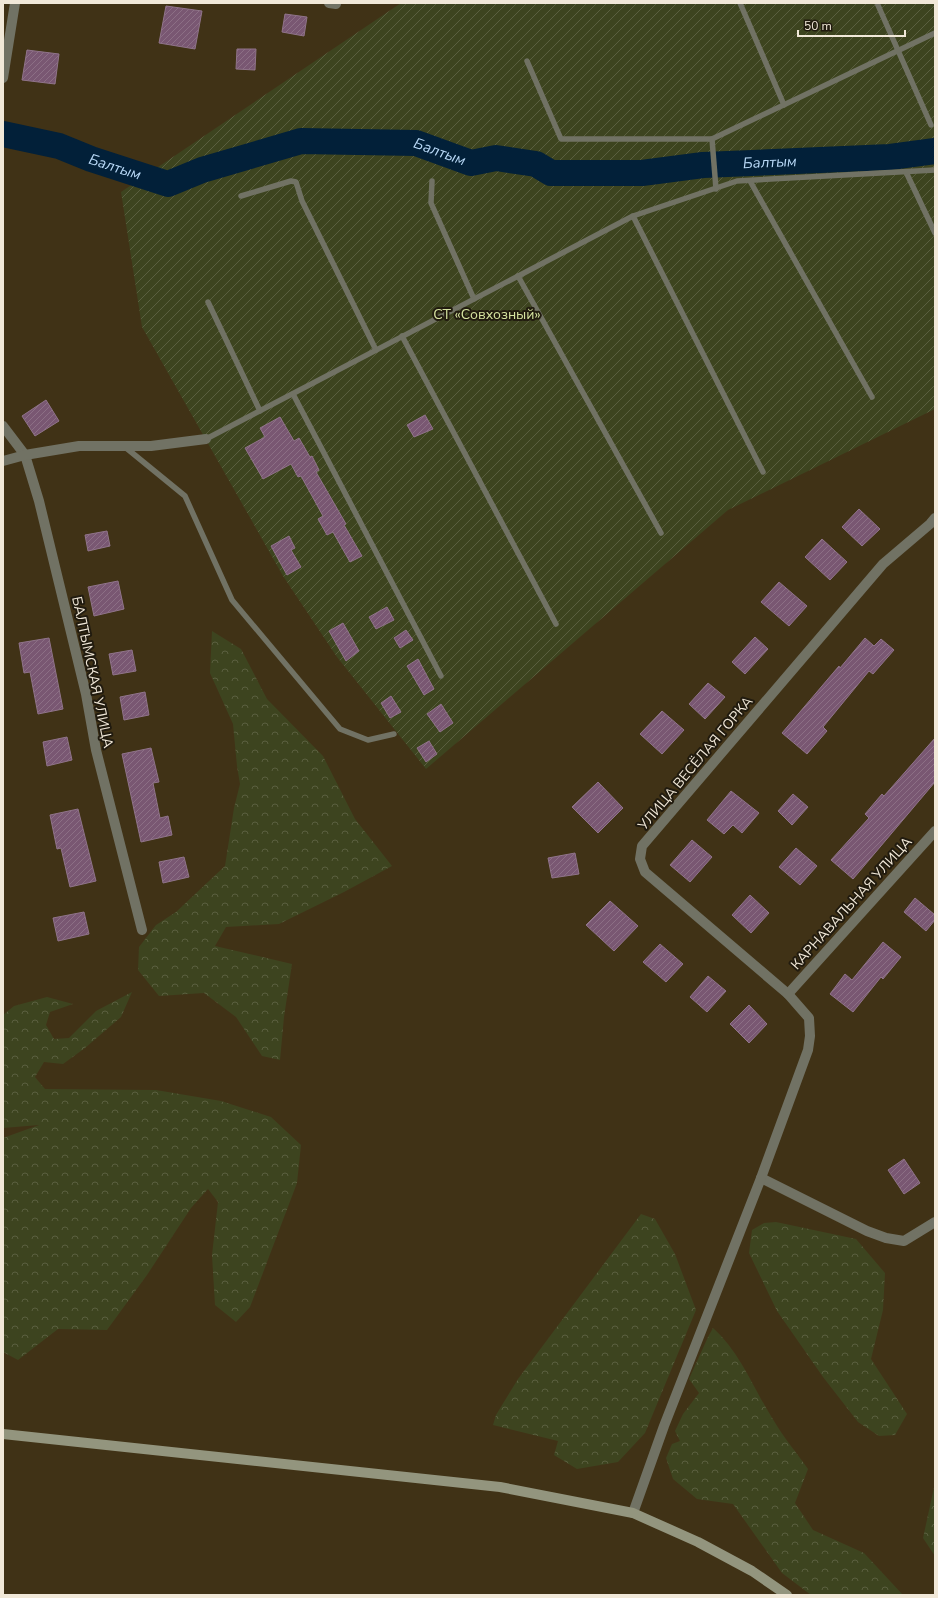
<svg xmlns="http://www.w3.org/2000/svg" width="938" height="1598" font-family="'Nunito Sans',sans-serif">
<defs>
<pattern id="forest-crowns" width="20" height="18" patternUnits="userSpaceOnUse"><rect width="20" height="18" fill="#3d441f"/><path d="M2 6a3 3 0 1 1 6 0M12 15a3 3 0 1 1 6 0" fill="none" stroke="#5a5f3f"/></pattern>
<pattern id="garden-furrows" width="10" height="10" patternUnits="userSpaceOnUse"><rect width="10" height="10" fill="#3d441f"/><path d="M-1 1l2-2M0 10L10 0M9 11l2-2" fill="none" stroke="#5a5f3f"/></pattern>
<pattern id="building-hatch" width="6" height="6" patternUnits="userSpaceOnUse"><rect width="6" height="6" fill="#795772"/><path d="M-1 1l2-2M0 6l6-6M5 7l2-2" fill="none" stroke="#8c6f85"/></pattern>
</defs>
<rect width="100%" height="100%" fill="#403216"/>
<g fill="url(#forest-crowns)">
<path d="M212 631 241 649 267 699 323 756 355 819 392 866 344 892 279 924 226 927 215 946 292 964 284 1017 280 1060 262 1056 236 1017 204 993 159 996 138 970 139 947 156 925 176 912 225 866 234 808 240 784 237 766 233 724 210 673Z"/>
<path d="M132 992 121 1017 85 1048 63 1064 44 1062 35 1077 45 1089 156 1090 221 1101 271 1117 301 1145 297 1183 250 1307 236 1322 215 1305 212 1255 218 1202 208 1189 191 1208 147 1275 107 1330 58 1329 18 1360 3 1352V1138L39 1125 3 1128V1015L14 1006 47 997 73 1004 50 1012 46 1025 54 1039 69 1038 96 1011Z"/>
<path d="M641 1214 655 1219 675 1254 696 1310 645 1433 618 1462 577 1469 554 1455 558 1441 493 1425 496 1415 518 1379Z"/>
<path d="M776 1222 856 1239 885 1273 883 1310 871 1359 907 1414 895 1435 879 1436 858 1422 823 1377 777 1311 749 1253 752 1230 764 1223Z"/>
<path d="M713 1328C741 1353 754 1390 774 1421 784 1438 797 1453 808 1469L795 1503 813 1530 864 1553 903 1595H811L782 1573 733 1504 697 1499 673 1479 666 1458 672 1444 680 1441 675 1431 683 1414 699 1393 689 1379 708 1337Z"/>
<path d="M935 1483V1556L923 1538Z"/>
</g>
<path fill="url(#garden-furrows)" d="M401 3H935V409L728 510 426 769 337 657 283 576 142 327 121 192Z"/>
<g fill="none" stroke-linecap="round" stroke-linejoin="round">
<path stroke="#022039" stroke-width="26" id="s1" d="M3 134 59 146 91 159 168 184 202 170 301 141 416 143 471 163 496 158 536 164 551 173H642L703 165 890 157 935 151"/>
</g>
<g fill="url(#building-hatch)" stroke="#90748a">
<path d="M166 6 202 11 195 49 159 43Z"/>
<path d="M285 14 307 17 304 36 282 32Z"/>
<path d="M237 49H256L255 70 236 69Z"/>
<path d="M27 50 59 54 55 84 22 80Z"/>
<path d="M46 400 59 421 35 436 22 416Z"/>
<path d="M425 415 433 429 414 437 407 425Z"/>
<path d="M280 417 294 441 299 438 310 457 312 456 319 470 316 472 346 524 344 525 362 556 350 562 333 532 327 535 318 519 323 516 301 476 298 477 291 464 263 479 245 448 265 437 260 428Z"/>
<path d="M859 509 880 529 862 546 842 527Z"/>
<path d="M107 531 110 546 88 551 85 535Z"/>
<path d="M289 536 295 548 291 550 301 567 287 575 271 546Z"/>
<path d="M822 539 847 562 830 580 805 557Z"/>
<path d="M118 581 124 609 94 616 88 587Z"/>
<path d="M779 582 807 606 789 626 761 602Z"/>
<path d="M387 607 394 620 376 629 369 617Z"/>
<path d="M343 623 359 651 346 661 329 631Z"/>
<path d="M406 630 413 640 400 648 394 638Z"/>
<path d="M755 637 768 649 745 674 732 662Z"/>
<path d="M49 638 63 709 38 714 30 672 24 673 19 643Z"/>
<path d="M865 638 874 646 881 639 894 650 873 674 869 671 823 727 827 731 807 754 782 733 839 666 840 668Z"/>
<path d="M132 650 136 671 113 675 109 654Z"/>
<path d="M418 659 434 689 424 695 407 666Z"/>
<path d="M708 683 725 697 705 719 689 704Z"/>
<path d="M145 692 149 715 124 720 120 697Z"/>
<path d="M391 696 401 712 390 718 381 703Z"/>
<path d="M441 704 453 723 440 732 427 714Z"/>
<path d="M662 711 684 730 662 754 640 734Z"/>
<path d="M67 737 72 760 47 766 43 742Z"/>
<path d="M935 738V782L853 879 831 860 869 818 865 814 882 794 884 796Z"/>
<path d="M429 741 437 754 426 762 417 748Z"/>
<path d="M151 748 159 782 153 783 160 818 168 816 172 835 141 842 122 754Z"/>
<path d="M598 782 623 808 598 833 572 807Z"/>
<path d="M731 791 759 813 742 833 733 825 724 834 707 820Z"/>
<path d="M793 794 808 807 792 825 778 811Z"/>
<path d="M78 809 96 881 70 887 61 848 57 849 50 815Z"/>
<path d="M692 840 712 857 690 882 670 865Z"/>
<path d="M796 848 817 866 800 885 779 867Z"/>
<path d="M575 853 579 874 552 878 548 858Z"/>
<path d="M184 857 189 877 163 883 159 862Z"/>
<path d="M750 895 769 913 751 933 732 915Z"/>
<path d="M915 898 935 915V920L926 931 904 912Z"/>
<path d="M610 901 638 926 614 951 586 925Z"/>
<path d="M84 912 89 934 58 941 53 918Z"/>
<path d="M883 942 901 957 883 979 881 977 853 1012 830 994 845 974 852 980Z"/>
<path d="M660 944 683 964 666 982 643 962Z"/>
<path d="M708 976 726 991 707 1012 690 997Z"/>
<path d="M749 1005 767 1024 749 1043 730 1024Z"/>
<path d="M904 1159 920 1183 904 1194 888 1170Z"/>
</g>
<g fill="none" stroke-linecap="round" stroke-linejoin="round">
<g stroke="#717264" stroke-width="5.5">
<path d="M740 3 784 105"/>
<path d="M877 3 931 125"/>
<path d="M527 61 561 139H712L935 33"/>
<path d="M712 139 716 189"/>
<path d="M906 172 935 233"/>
<path d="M432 181 431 203 474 299"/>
<path d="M750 181 872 397"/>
<path d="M241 196 291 181 296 182 302 201 376 350"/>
<path d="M633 216 763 472"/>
<path d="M518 276 661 533"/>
<path d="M208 302 260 411"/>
<path d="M402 336 556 624"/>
<path d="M293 394 441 676"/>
<path d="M206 439 633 216 737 181 935 170"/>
<path d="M125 447 185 496 232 600 340 729 368 740 394 734"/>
</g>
<g stroke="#717264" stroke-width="10">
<path d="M329 3 336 4"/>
<path d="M3 78 15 3"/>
<path d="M3 426 25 455 39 501 86 694 96 750 142 930"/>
<path d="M3 461 25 455 79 446H151L206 439"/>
<path d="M788 994 935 831"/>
<path d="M761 1178 867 1231 886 1238 904 1241 935 1222"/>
<path d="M633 1513 664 1426 761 1178 808 1050 810 1036 809 1018 788 994 645 872 640 859 642 846 883 564 930 524 935 518"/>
</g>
<path stroke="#93957e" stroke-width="10" d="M3 1434 500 1487 633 1513 698 1542 752 1571 787 1595"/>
</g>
<g text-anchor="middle" stroke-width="4" stroke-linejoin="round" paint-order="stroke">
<g font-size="14" fill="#d6e4a0" stroke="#211b0f">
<text x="487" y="319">СТ «Совхозный»</text>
</g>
<g font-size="14" fill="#f1e8d8" stroke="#211b0f">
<text transform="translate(93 672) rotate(78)" y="5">БАЛТЫМСКАЯ УЛИЦА</text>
<text transform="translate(695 763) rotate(-50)" y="5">УЛИЦА ВЕСЁЛАЯ ГОРКА</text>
<text transform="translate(851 903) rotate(-48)" y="5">КАРНАВАЛЬНАЯ УЛИЦА</text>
</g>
<g font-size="15" font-style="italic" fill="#b9d9f7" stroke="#211b0f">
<text dy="5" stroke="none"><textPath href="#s1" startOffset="453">Балтым</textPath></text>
<text dy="5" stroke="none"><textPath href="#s1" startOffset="789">Балтым</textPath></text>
<text dy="5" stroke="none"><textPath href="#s1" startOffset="117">Балтым</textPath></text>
</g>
</g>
<rect width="938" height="1598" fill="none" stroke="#f1e8d8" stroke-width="8"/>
<path d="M798 30v6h107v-6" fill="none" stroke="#f1e8d8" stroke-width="2"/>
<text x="804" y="30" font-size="12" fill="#f1e8d8" stroke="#211b0f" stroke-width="3" paint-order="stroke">50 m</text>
</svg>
